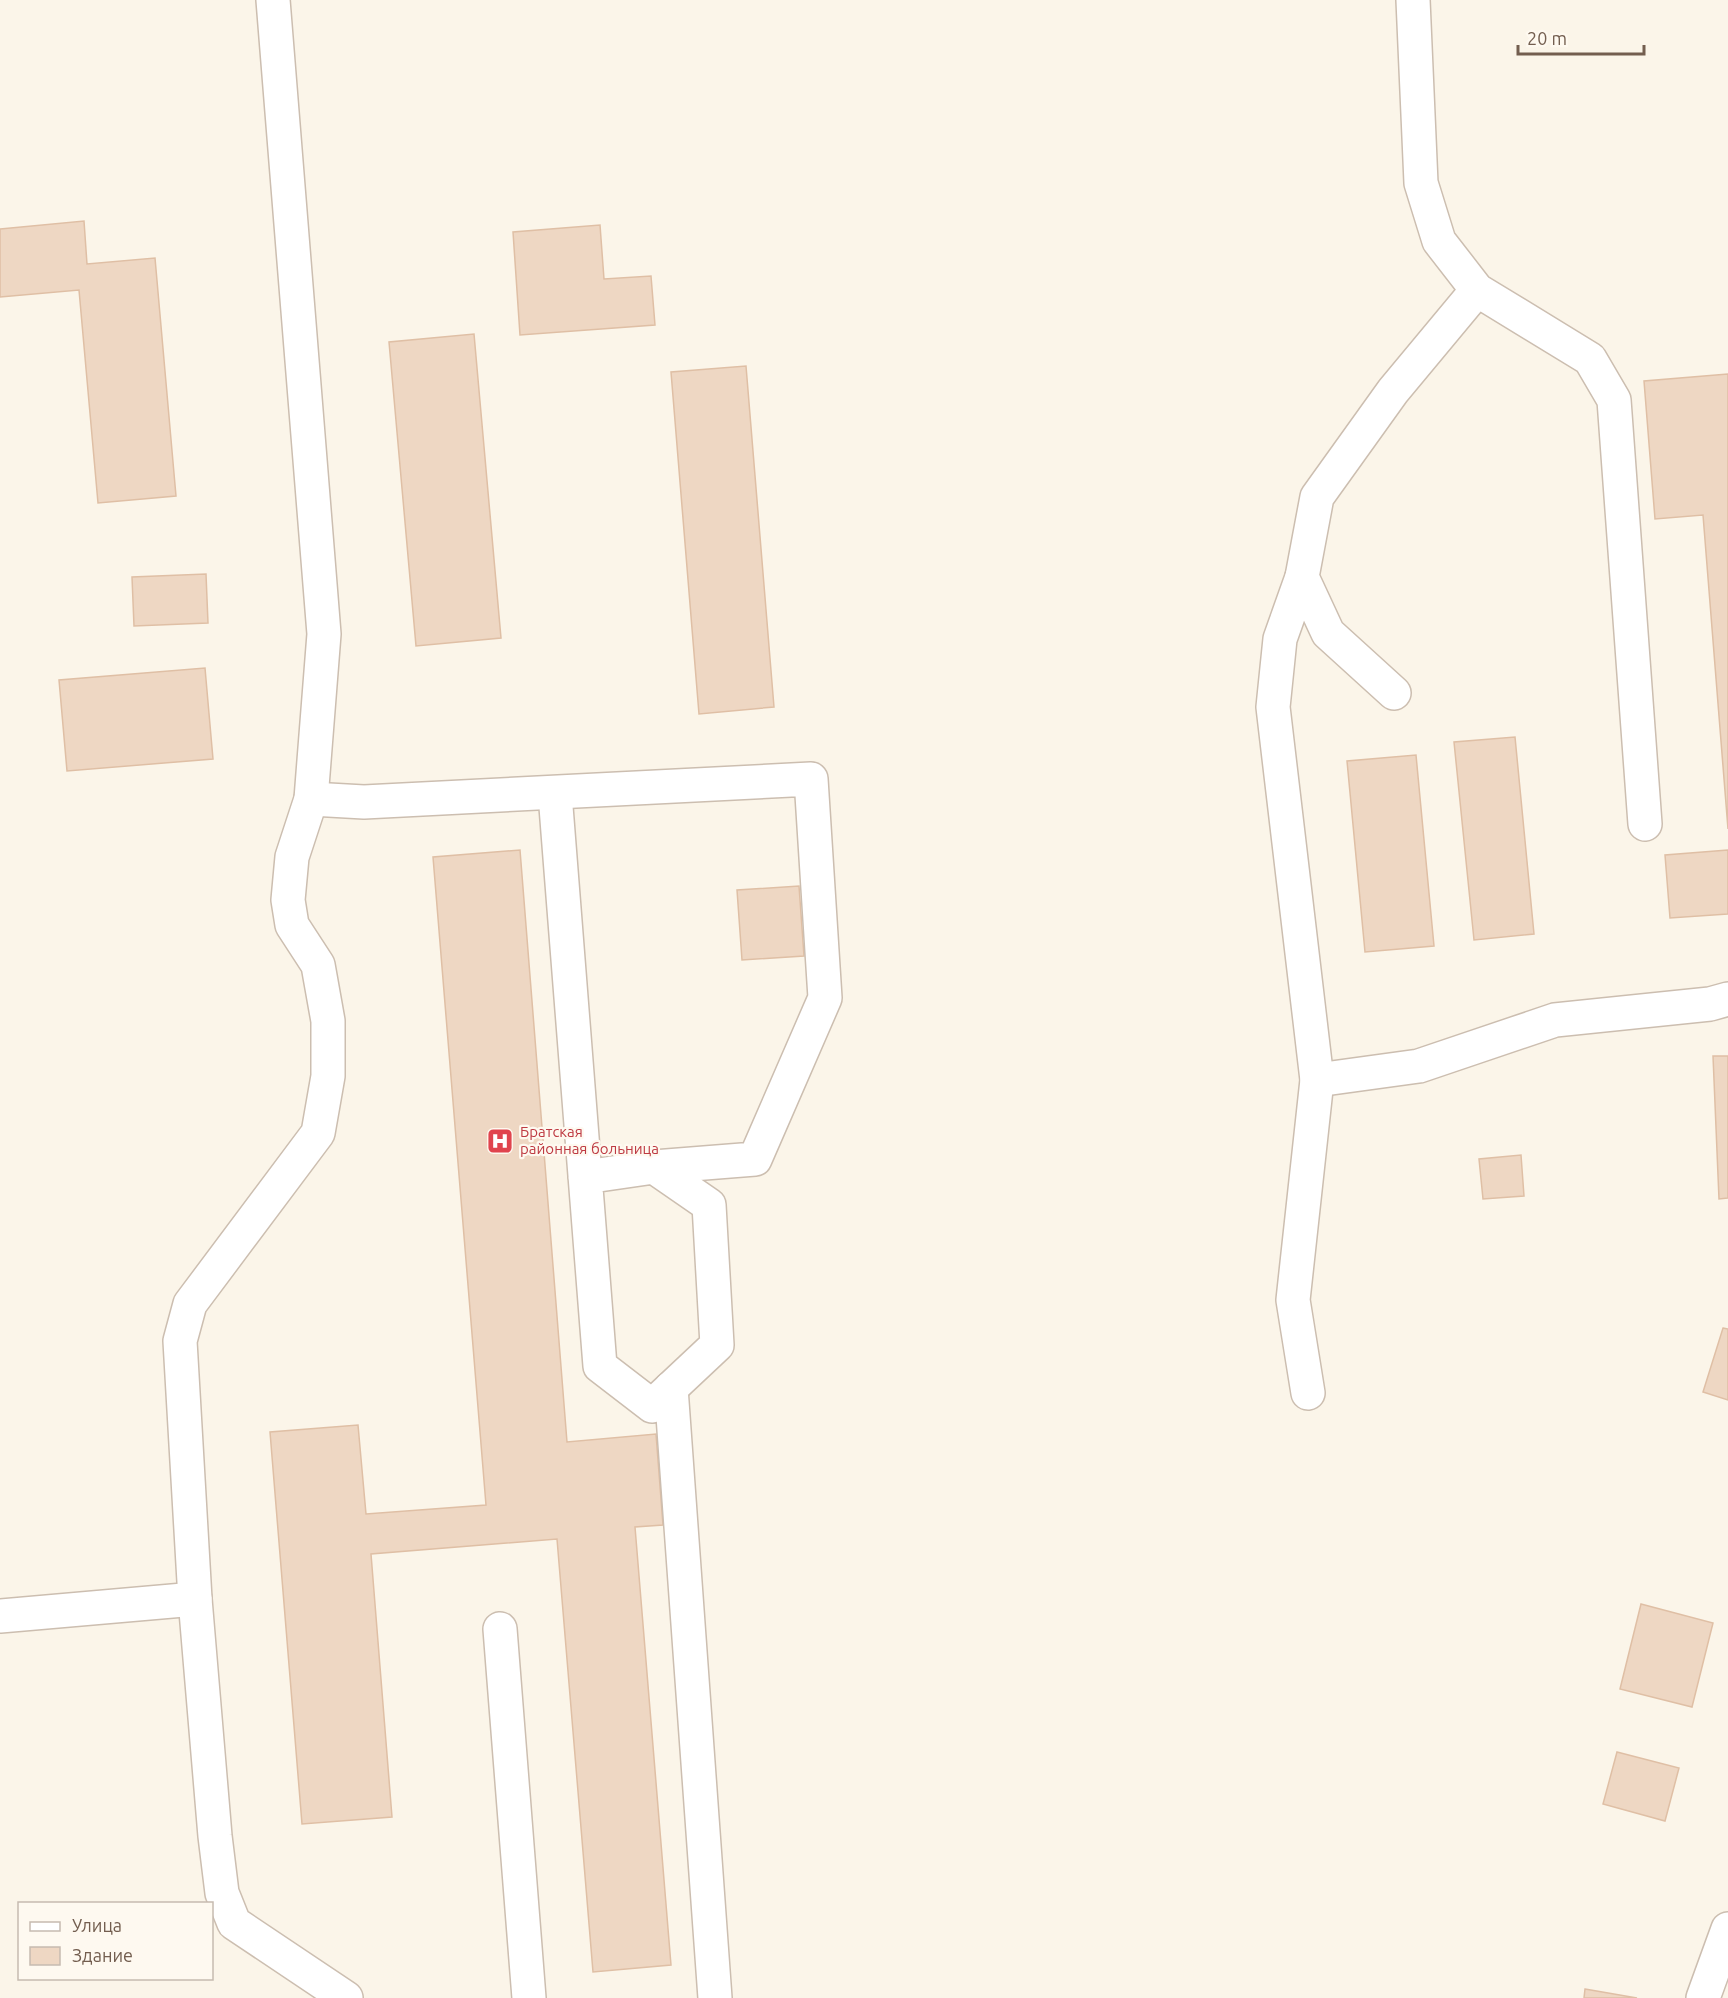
<svg xmlns="http://www.w3.org/2000/svg" width="1728" height="1998" font-family="Ubuntu,sans-serif">
<rect width="100%" height="100%" fill="#fbf5e9"/>
<g fill="#eed7c3" stroke="#dfbfa5" stroke-width="1.5">
<path d="M84 221 87 264 155 258 176 496 98 503 79 290 0 297V229Z"/>
<path d="M600 225 604 279 651 276 655 325 520 335 513 232Z"/>
<path d="M474 334 501 638 416 646 389 342Z"/>
<path d="M746 366 774 707 699 714 671 372Z"/>
<path d="M1728 374V829L1703 515 1655 519 1644 381Z"/>
<path d="M206 574 208 623 134 626 132 577Z"/>
<path d="M205 668 213 759 67 771 59 680Z"/>
<path d="M1515 737 1534 934 1474 940 1454 742Z"/>
<path d="M1416 755 1434 946 1365 952 1347 761Z"/>
<path d="M520 850 567 1442 656 1434 663 1525 635 1527 671 1965 593 1972 557 1539 371 1554 392 1817 302 1824 270 1432 358 1425 366 1514 486 1505 433 857Z"/>
<path d="M1728 850V914L1670 918 1665 855Z"/>
<path d="M799 886 804 956 742 960 737 890Z"/>
<path d="M1713 1056H1728V1198L1719 1199Z"/>
<path d="M1521 1155 1524 1196 1483 1199 1479 1159Z"/>
<path d="M1723 1328 1728 1329V1400L1703 1392Z"/>
<path d="M1641 1604 1713 1623 1692 1707 1620 1689Z"/>
<path d="M1617 1752 1679 1768 1665 1821 1603 1804Z"/>
<path d="M1585 1989 1637 1998H1584Z"/>
</g>
<g fill="none" stroke-linecap="round" stroke-linejoin="round">
<defs>
<g id="minor">
<path d="M273 0 324 634 311 799 292 857 288 900 292 925 318 965 328 1021V1076L318 1133 190 1304 180 1341 195 1599 215 1836 222 1893 234 1923 346 1998"/>
<path d="M1413 0 1421 183 1439 241 1477 290 1590 359 1614 400 1645 824"/>
<path d="M1302 577 1280 639 1273 707 1317 1080 1293 1300 1308 1393"/>
<path d="M1394 693 1328 633 1302 577 1317 497 1393 391 1477 290"/>
<path d="M555 794 600 1366 652 1406 717 1345 709 1205 654 1167 585 1177"/>
<path d="M311 799 364 802 811 779 825 998 755 1159 654 1167"/>
<path d="M1317 1080 1419 1066 1555 1020 1710 1004 1728 999"/>
<path d="M671 1388 715 1998"/>
<path d="M0 1616 195 1599"/>
<path d="M500 1629 529 1998"/>
<path d="M1703 1998 1728 1929"/>
</g>
</defs>
<use href="#minor" stroke="#ccbeb0" stroke-width="36"/>
<use href="#minor" stroke="#fff" stroke-width="33"/>
</g>
<defs>
<symbol id="hospital-square" viewBox="-11 -11 22 22"><rect x="-9" y="-9" width="18" height="18" rx="4" fill="#e0444e" stroke="#fef9f0"/><path d="M-5-5h3v3.5h4V-5h3V5h-3V1.5h-4V5h-3Z" fill="#fff"/></symbol>
</defs>
<g fill-rule="evenodd">
<use href="#hospital-square" x="485" y="1126" width="30" height="30"/>
</g>
<g text-anchor="middle" stroke-width="4.5" stroke-linejoin="round" paint-order="stroke">
<g font-size="15" fill="#be3a42" stroke="#fef9f0" text-anchor="start">
<text x="520" y="1137">Братская<tspan x="520" dy="17">районная больница</tspan></text>
</g>
</g>
<rect x="18" y="1902" width="195" height="78" fill="#fef9f0" stroke="#c6bbb0" stroke-width="1.5"/>
<rect x="30" y="1922" width="30" height="9" fill="#ffffff" stroke="#c6bbb0" stroke-width="1.5"/>
<text x="72" y="1932" font-size="18" fill="#735e4f">Улица</text>
<rect x="30" y="1947" width="30" height="18" fill="#eed7c3" stroke="#c6bbb0" stroke-width="1.5"/>
<text x="72" y="1962" font-size="18" fill="#735e4f">Здание</text>
<path d="M1518 45v9h126v-9" fill="none" stroke="#735e4f" stroke-width="3"/>
<text x="1527" y="45" font-size="18" fill="#735e4f" stroke="#fef9f0" stroke-width="4.5" paint-order="stroke">20 m</text>
</svg>
